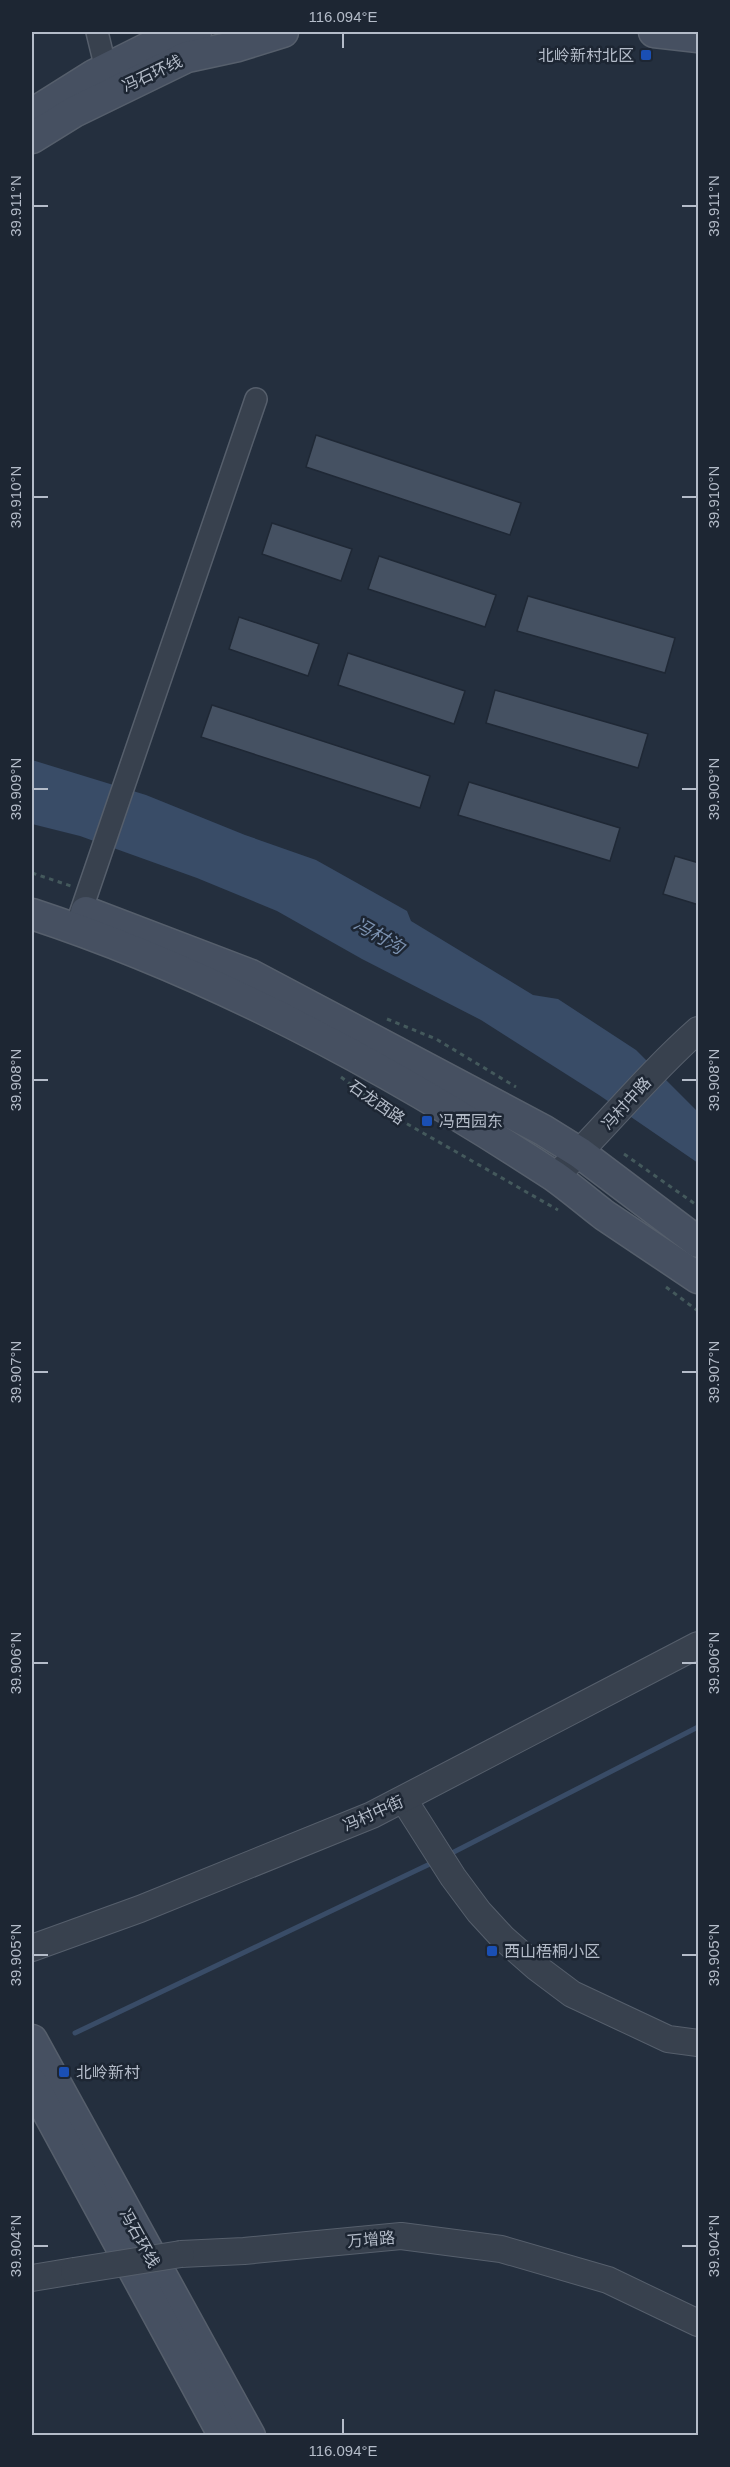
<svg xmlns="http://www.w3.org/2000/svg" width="730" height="2467" font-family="Helvetica,'Noto Sans SC',sans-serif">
<rect width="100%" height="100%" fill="#242f3e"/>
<path fill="#394c67" d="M32 760 146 795 245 835 316 860 407 911 411 921 533 995 558 999 636 1050 698 1112V1163L599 1095 481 1020 362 959 277 911 197 878 80 836 32 824Z"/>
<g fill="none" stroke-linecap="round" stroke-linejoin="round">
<g stroke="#394c67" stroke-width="5">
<path d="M448 1855 698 1727"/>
<path d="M75 2033 434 1862"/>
</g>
</g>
<g fill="#455162" stroke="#1f2835" stroke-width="1.5">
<path d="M316 435 521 503 510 535 306 467Z"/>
<path d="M272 523 352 549 341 581 262 554Z"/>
<path d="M379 556 496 595 485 627 368 589Z"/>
<path d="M528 596 675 638 665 673 517 631Z"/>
<path d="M239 617 319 644 308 676 229 649Z"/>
<path d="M348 653 465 691 454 724 338 685Z"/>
<path d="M495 690 648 734 638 768 486 723Z"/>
<path d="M212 705 430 776 420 808 201 737Z"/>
<path d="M469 782 620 828 610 861 458 815Z"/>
<path d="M675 856 699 863V905L663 894Z"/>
</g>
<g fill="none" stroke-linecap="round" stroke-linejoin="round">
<defs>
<g id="minor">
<path d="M97 32 106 69"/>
<path d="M77 923 256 399"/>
</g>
<g id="tertiary">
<path d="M555 1177C604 1129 647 1075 698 1030"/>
<path d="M404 1800 453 1877 479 1912 503 1938 536 1967 572 1994 668 2039 698 2043"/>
<path d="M32 1948 140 1909 372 1815 698 1645"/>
<path d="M181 2254 244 2251 401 2236 501 2249 608 2280 698 2323"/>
<path d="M32 2278 74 2271"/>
</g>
<g id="secondary">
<path d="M654 32 698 37"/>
<path d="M32 114 94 75 156 44 196 32"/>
<path d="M32 138 74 112 187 57 238 46 283 32"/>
<path d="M86 912 251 975 543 1130 580 1153 698 1242"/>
<path d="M32 914C217 975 391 1069 554 1176 571 1188 587 1202 604 1215 635 1236 667 1257 698 1278"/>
<path d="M32 2040 250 2436"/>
<path d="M32 2083 224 2436"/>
</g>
</defs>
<use href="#minor" stroke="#565f6c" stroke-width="24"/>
<use href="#tertiary" stroke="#565f6c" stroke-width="28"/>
<use href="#secondary" stroke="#565f6c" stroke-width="33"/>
<g stroke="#44595c" stroke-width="3" stroke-dasharray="4.5 4.5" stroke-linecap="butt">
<path d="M32 873 71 886"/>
<path d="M387 1019 436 1039 516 1087"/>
<path d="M341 1077 388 1113 558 1210"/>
<path d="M624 1154 698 1206"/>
<path d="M666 1287 698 1311"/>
</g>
<use href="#minor" stroke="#38414e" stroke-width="21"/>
<use href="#tertiary" stroke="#38414e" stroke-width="26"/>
<use href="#secondary" stroke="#465061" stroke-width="30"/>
<defs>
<path id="tertiary-bridge" d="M74 2271 181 2254"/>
</defs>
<use href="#tertiary-bridge" stroke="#565f6c" stroke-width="28" stroke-linecap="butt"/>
<use href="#tertiary-bridge" stroke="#38414e" stroke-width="26"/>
</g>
<path fill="none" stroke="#b4bcc9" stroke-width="2" d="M343 33V48M33 206H48M682 206H697M33 497H48M682 497H697M33 789H48M682 789H697M33 1080H48M682 1080H697M33 1372H48M682 1372H697M33 1663H48M682 1663H697M33 1955H48M682 1955H697M33 2246H48M682 2246H697M343 2419V2434"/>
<g fill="#1a4fb4" stroke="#1d2633" stroke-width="2">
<rect x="640" y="49" width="12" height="12" rx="3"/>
<rect x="421" y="1115" width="12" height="12" rx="3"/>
<rect x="486" y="1945" width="12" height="12" rx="3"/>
<rect x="58" y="2066" width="12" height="12" rx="3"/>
</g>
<g text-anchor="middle" stroke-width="5" stroke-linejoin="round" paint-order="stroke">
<g font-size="16" fill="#b4bcc9" stroke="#1d2633" text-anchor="start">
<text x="634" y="61" text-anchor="end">北岭新村北区</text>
<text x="439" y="1127">冯西园东</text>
<text x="504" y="1957">西山梧桐小区</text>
<text x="76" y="2078">北岭新村</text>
</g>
<g font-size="16" fill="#b4bcc9" stroke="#1d2633">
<text transform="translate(152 73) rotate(-25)" y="6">冯石环线</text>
<text transform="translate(377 1102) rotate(35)" y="6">石龙西路</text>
<text transform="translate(626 1103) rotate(-48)" y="6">冯村中路</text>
<text transform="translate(373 1813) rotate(-24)" y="6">冯村中街</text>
<text transform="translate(140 2238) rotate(61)" y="6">冯石环线</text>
<text transform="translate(371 2239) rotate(-5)" y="6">万增路</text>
</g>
<g font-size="18" font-style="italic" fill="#7c92b1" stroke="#1d2633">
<text transform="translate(379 936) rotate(30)" y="6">冯村沟</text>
</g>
</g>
<rect width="730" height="2467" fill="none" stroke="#1d2633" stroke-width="66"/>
<rect x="33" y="33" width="664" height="2401" fill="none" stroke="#b4bcc9" stroke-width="2"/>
<g font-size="15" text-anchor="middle" fill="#b4bcc9">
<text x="343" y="22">116.094°E</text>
<text transform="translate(16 206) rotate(-90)" y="5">39.911°N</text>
<text transform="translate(714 206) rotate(-90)" y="5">39.911°N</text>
<text transform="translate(16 497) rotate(-90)" y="5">39.910°N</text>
<text transform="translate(714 497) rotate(-90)" y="5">39.910°N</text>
<text transform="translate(16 789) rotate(-90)" y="5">39.909°N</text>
<text transform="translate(714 789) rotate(-90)" y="5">39.909°N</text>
<text transform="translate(16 1080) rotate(-90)" y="5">39.908°N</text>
<text transform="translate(714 1080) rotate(-90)" y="5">39.908°N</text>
<text transform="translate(16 1372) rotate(-90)" y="5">39.907°N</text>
<text transform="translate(714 1372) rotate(-90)" y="5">39.907°N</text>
<text transform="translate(16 1663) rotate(-90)" y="5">39.906°N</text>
<text transform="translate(714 1663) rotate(-90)" y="5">39.906°N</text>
<text transform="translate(16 1955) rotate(-90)" y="5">39.905°N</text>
<text transform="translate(714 1955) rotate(-90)" y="5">39.905°N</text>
<text transform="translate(16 2246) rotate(-90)" y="5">39.904°N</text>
<text transform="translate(714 2246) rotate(-90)" y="5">39.904°N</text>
<text x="343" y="2456">116.094°E</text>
</g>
</svg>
